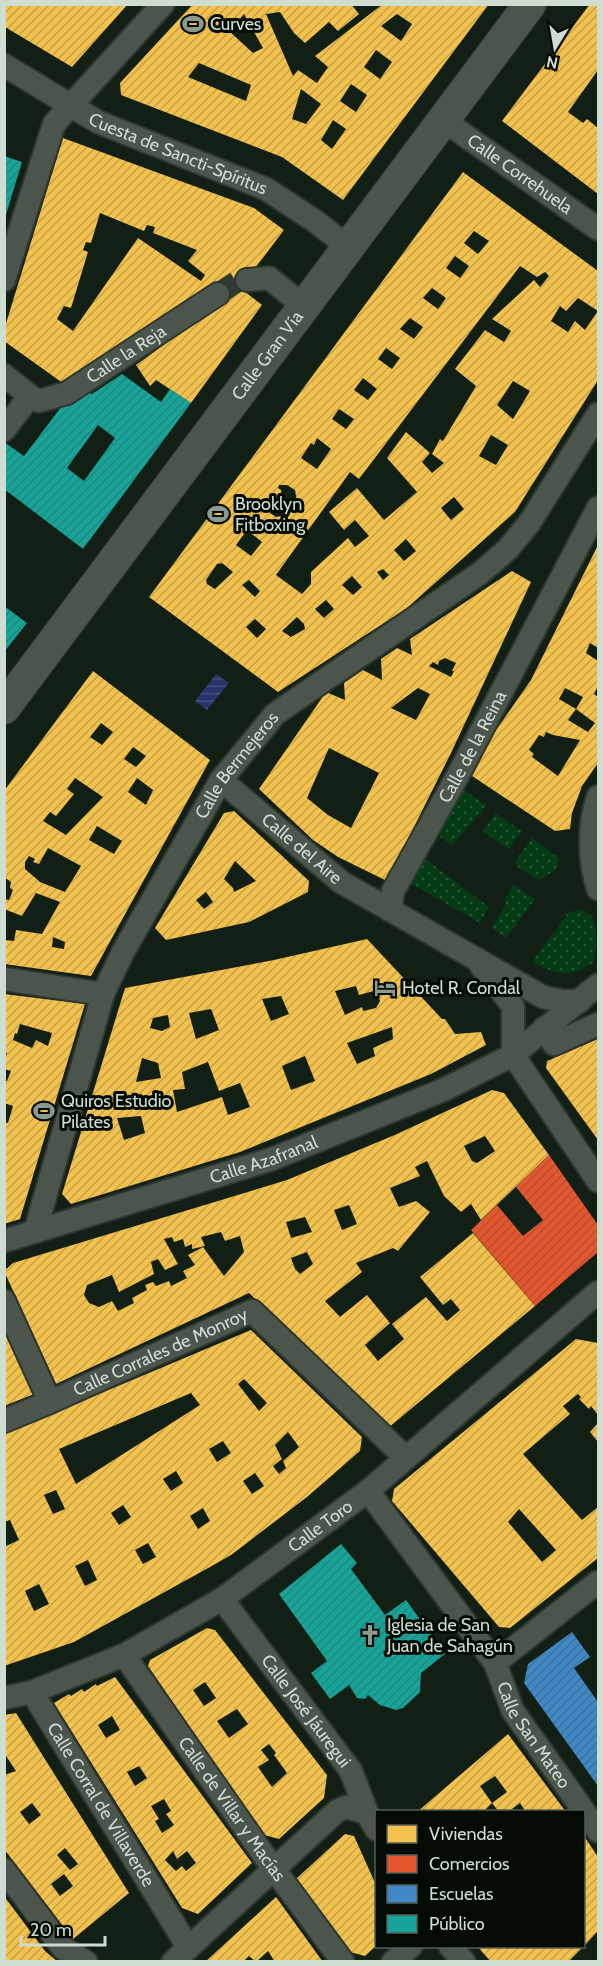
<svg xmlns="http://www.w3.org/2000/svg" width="603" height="1966" font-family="Cabin,sans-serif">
<defs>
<pattern id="grass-dots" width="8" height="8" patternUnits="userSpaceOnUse" patternTransform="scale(1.5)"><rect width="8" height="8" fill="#043b15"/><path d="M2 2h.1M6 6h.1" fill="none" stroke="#275736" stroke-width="1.8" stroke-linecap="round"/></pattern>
<pattern id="water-rules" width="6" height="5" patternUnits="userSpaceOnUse" patternTransform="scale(1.5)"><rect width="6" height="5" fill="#27346a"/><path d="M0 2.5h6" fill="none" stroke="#45517e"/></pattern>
<pattern id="homes-hatch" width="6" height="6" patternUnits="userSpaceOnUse" patternTransform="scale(1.5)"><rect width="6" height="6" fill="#f2c14e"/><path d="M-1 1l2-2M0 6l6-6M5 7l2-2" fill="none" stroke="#c5a14a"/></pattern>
<pattern id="shops-hatch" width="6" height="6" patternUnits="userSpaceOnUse" patternTransform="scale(1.5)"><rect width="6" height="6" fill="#e4572e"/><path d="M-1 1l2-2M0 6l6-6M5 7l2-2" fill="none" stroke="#b25133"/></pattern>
<pattern id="schools-hatch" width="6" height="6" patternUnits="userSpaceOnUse" patternTransform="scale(1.5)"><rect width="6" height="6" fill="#3f88c5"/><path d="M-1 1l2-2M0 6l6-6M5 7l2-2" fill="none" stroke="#3f7096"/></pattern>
<pattern id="public-hatch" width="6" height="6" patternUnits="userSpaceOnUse" patternTransform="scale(1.5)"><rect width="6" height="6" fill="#17a398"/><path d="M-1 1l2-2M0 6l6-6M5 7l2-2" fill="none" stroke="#23867d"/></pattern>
</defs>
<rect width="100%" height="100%" fill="#111f14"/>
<g fill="url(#grass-dots)">
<path d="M458 786 486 805C476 820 464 830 452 845L432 831Z"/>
<path d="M495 813 522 831 509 849 483 832Z"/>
<path d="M532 838 556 856 559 860 556 870 539 880 516 866V860Z"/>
<path d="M420 855 489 907 480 923 405 880Z"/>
<path d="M514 885 535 899 506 938 492 928 506 904 504 900Z"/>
<path d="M581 910 592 916C597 932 598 947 593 963 567 978 558 975 532 962L569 912Z"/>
</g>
<path fill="url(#water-rules)" d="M216 674 229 683 207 710 195 701Z"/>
<g fill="url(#homes-hatch)" fill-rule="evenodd">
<path d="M5 4H128L72 67 5 27Z"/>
<path d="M193 4H351L359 14 338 31 329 22 305 43 294 33 280 12 266 14 293 76 298 70 317 83 328 67 315 56 383 4H489L343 200 282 157 121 95 120 83ZM244 14 263 48 253 53 229 31ZM397 14 412 24 401 41 381 26ZM376 50 392 62 380 79 364 67ZM199 63 251 85 246 101 188 77ZM351 84 367 95 356 112 340 101ZM301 89 321 104 306 124 292 119ZM333 120 346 129 332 149 321 140Z"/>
<path d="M590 4H598V70L568 112 583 123 587 119 598 128V194L502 121Z"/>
<path d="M63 138 254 208 284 230 240 288 262 305 191 403 156 380 150 386 136 365 226 300 190 303 186 300 180 309 133 343 127 340 119 353 64 384 4 341V330ZM100 213 144 231 147 225 155 227 153 233 197 250 188 261 205 275 201 281 138 238 73 331 57 319 64 306 71 308 88 252 83 250 86 242 91 243Z"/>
<path d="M463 172 598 271V380L515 512 407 608 278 692 149 597ZM474 231 489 241 478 254 464 243ZM455 256 469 266 460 278 446 268ZM520 266 537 277 545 272 549 276 540 287 534 280 492 319 511 331 504 342 485 330 455 369 476 386 443 441 440 439 432 454 444 463 432 473 422 462 430 453 406 432 387 458 417 492 384 520 357 488 329 512 344 530 355 520 369 536 355 547 348 538 311 572V584L302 594 276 575 350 472 359 479ZM432 288 446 298 438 309 423 298ZM578 298 598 311 585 330 575 321 568 332 551 321 560 306 566 311ZM410 318 423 327 414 339 400 329ZM386 348 400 358 392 369 378 359ZM363 378 377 389 368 400 354 390ZM513 381 530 391 513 419 497 405ZM339 409 354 419 346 429 332 419ZM491 435 508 445 496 465 479 456ZM317 438 331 449 317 469 301 458 311 443 314 445ZM279 485H287L295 490 297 502 287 515 276 517 270 513 267 503 268 499 273 503 277 502 282 498 281 490 278 488ZM454 497 464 509 451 520 441 508ZM247 530 262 542 251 556 236 545ZM406 539 416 551 404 561 394 550ZM222 563 233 572 215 589 207 584 206 580 217 564ZM383 569 389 575 383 580 377 572ZM352 576 362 587 353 595 342 585ZM249 580 260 591 255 597 242 585ZM326 600 334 609 324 618 315 609ZM297 617 304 624 305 629 291 637 282 631ZM255 619 266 629 257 638 246 627Z"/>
<path d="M598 545V648L590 643 586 653 598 661V686L594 694 598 697V763L582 786 572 813 570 829 555 831 472 776 494 733 531 680ZM565 688 583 697 576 709 595 723 588 732 568 720 576 709 559 699ZM546 732 553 735 580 740 558 776 532 757 534 754 529 750 539 735 544 737Z"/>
<path d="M512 571 531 582 451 753 387 881 338 857 313 840 259 789 326 692 345 700 344 683 363 670 382 680 381 659 397 648 412 655 410 639ZM445 658 456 663 452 671H454L451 677 429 666 433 662 438 665 439 661ZM418 688 430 694 416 720 391 708ZM329 748 379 773 351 828 328 815 307 798Z"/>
<path d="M93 671 210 760 91 976 4 964V940L14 941 16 930 42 934 60 902 36 893 22 916 4 909V899L9 900 13 890 10 888 11 882 4 877V791ZM101 723 113 732 102 745 90 737ZM133 747 146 756 136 767 124 759ZM75 778 103 797 66 835 43 821 50 812 56 816 74 794 67 789ZM137 778 153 790 146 805 128 792ZM97 826 122 841 114 854 89 840ZM48 848 81 866 65 892 40 882 25 869V862L29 856 35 859 33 862 39 864ZM53 937 65 942 64 949 52 947Z"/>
<path d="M234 811 309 881 308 892 249 922 166 940 155 928 224 813ZM235 861 256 881 234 892 233 888 224 879ZM206 892 213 902 204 909 196 900Z"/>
<path d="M367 939 442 1019H445L455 1034 481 1032 486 1045 431 1074 240 1152 71 1204 62 1194 125 988 274 960ZM356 986 359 995 377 990 380 1001 376 1008 363 1011 362 1007 345 1015 335 991ZM281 996 289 1014 271 1021 262 999ZM211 1009 219 1030 196 1039 189 1013ZM168 1015 170 1027 162 1031 150 1028 153 1018ZM392 1027 393 1039 373 1048 375 1056 357 1064 347 1043ZM305 1056 315 1081 291 1090 282 1066ZM142 1058 158 1063 161 1078 136 1082ZM208 1062 219 1091 240 1083 250 1107 228 1115 222 1097 177 1112 173 1090 185 1089 182 1072ZM142 1094 143 1105 127 1107 125 1096ZM141 1116 145 1133 124 1140 117 1118Z"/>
<path d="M4 994 85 1004 20 1219 4 1224V1122L8 1123 13 1106 4 1103V1080L7 1081 11 1071 4 1069V1060L7 1053 4 1051ZM20 1024 52 1033 48 1046 36 1040 32 1048 13 1040 15 1033 17 1034Z"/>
<path d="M598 1039V1140L546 1068 547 1061Z"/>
<path d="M492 1090 504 1093 549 1155 481 1220 471 1204 461 1212 444 1196 427 1161 415 1167 420 1176 390 1188 399 1207 416 1201 430 1212 398 1251 393 1248 356 1263 362 1272 325 1301 340 1317 367 1295 390 1323 365 1345 378 1361 404 1339 392 1324 426 1297 447 1321 460 1310 451 1299 443 1305 420 1277 473 1233 535 1306 388 1428 249 1293 56 1384 4 1271 13 1263 287 1180 397 1134ZM485 1136 495 1151 477 1163 472 1161 464 1146ZM349 1205 357 1224 342 1230 334 1210ZM305 1217 312 1232 291 1238 286 1222ZM221 1232 225 1241 240 1236 244 1252 224 1276 203 1247 188 1255 195 1265 183 1271 187 1278 171 1286 169 1281 156 1286 153 1282 145 1285 147 1290 132 1298 134 1303 118 1311 112 1301 99 1307 89 1303 84 1295 87 1285 112 1275 119 1292 154 1274 151 1262 158 1259 165 1270 178 1264 164 1239 172 1237 174 1242 183 1239 185 1247 192 1244V1249L205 1246 201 1237ZM307 1252 313 1264 300 1274 295 1269 291 1258Z"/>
<path d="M4 1329 34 1394 4 1406Z"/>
<path d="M251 1330 362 1437 360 1451 307 1497 231 1555 210 1567 74 1642 4 1666V1547L19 1540 10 1520 4 1522V1434ZM244 1379 267 1403 259 1411 238 1384ZM191 1393 200 1405 76 1484 59 1449ZM288 1432 299 1447 283 1461 286 1468 279 1474 273 1466 282 1459 275 1445ZM223 1441 231 1453 217 1462 209 1449ZM176 1471 183 1483 171 1491 163 1479ZM255 1473 264 1486 252 1494 243 1481ZM56 1490 65 1509 53 1514 44 1495ZM123 1505 131 1517 119 1525 111 1513ZM203 1508 210 1521 198 1529 190 1516ZM148 1543 156 1557 143 1564 135 1550ZM88 1560 97 1580 85 1586 75 1566ZM39 1584 49 1604 34 1611 25 1591Z"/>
<path d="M576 1339 598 1343V1415L591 1406 589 1409 579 1399 581 1397 578 1394 563 1406 570 1414 523 1454 582 1520 598 1507V1558L510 1628 499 1627 392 1501 394 1489ZM519 1509 556 1550 542 1562 508 1522Z"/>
<path d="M598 1423V1442L590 1432Z"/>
<path d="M207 1628 215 1630 327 1775 324 1798 279 1839 264 1835 148 1666 150 1660ZM205 1682 216 1698 204 1706 193 1690ZM237 1709 248 1724 229 1738 217 1721ZM269 1744 276 1753 274 1755 287 1773 272 1787 258 1767 269 1760 261 1750Z"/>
<path d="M115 1677 252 1863 198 1914 182 1908 54 1703 69 1694 71 1696 82 1689 84 1692 96 1684 97 1686ZM112 1716 120 1730 106 1738 98 1725ZM139 1766 147 1778 135 1786 127 1772ZM164 1799 171 1811 166 1814 174 1825 162 1833 155 1821 159 1819 151 1806ZM173 1851 177 1859 187 1851 196 1863 186 1871 182 1866 176 1871 165 1860Z"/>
<path d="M16 1713 129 1893 73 1939 4 1849V1775L16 1771 6 1756H4V1715ZM32 1803 41 1815 29 1824 20 1812ZM65 1848 78 1864 70 1870 57 1855ZM64 1874 73 1886 60 1896 51 1884Z"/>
<path d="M508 1734 566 1812H526L520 1803 508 1812H499L492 1803 507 1792 495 1776 480 1786 492 1803 483 1812H417Z"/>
<path d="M345 1834 354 1836 376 1885V1946L365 1956 350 1952 296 1879Z"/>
<path d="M584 1836 598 1857V1931L584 1946Z"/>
<path d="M4 1896 45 1951 58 1962H4Z"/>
<path d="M276 1897 323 1962H275L268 1951 256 1962 249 1956 243 1962H205Z"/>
<path d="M478 1947H583L568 1962H491Z"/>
</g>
<path fill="url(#shops-hatch)" d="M549 1155 598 1225V1252L535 1306 471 1230 497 1205 523 1236 543 1220 516 1187Z"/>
<path fill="url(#schools-hatch)" d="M572 1632 590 1657 574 1668 598 1702V1786L524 1683 528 1664Z"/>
<g fill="url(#public-hatch)" fill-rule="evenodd">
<path d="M4 156 22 162 5 218H4Z"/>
<path d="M122 374 161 402 170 389 191 403 83 549 4 489V442L24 456 68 398 82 388 92 394ZM98 425 115 438 84 481 67 468Z"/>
<path d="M4 606 27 623 4 652Z"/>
<path d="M341 1544 357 1563 351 1569 385 1615 406 1600 445 1654 421 1673 420 1692 403 1708 396 1710 380 1705 368 1695 365 1699 357 1698 349 1685 330 1699 311 1673 327 1661 279 1594Z"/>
</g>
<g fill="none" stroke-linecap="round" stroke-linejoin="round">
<path stroke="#2d3c30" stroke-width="22" stroke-dasharray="22 11" stroke-linecap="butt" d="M218 294 239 280H247"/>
<defs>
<g id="street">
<path id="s1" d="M4 65 98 122 266 189 315 221 348 247"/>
<path id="s2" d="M443 120 598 229"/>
<path d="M4 280 54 124 163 4"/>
<path d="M247 280 269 278 304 306"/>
<path d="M4 375 30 396"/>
<path id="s3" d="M4 430 30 396 39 401 67 393 218 294"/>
<path id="s4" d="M221 780 341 882 543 997 562 1001H580"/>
<path d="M598 797C588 825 589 861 598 889"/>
<path id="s5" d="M390 910 393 891 457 777 598 508"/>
<path d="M481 966 513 1006V1055"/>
<path d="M4 979 103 994"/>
<path d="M544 1028 554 1044 598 1024"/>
<path d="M513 1055 598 1181"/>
<path id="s6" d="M35 1232 103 994 123 952 221 780 275 714 479 574 508 549 530 522 598 414"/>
<path id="s7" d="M4 1241 272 1159 443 1090 513 1055 598 985"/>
<path d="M4 1301 50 1402"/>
<path id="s8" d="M4 1421 50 1402 252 1311 406 1458"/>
<path id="s9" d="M368 1491 495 1663 513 1711 598 1831"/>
<path id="s10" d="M222 1599 351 1771 367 1813 376 1829"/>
<path id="s11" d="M124 1655 268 1861 343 1962"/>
<path d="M495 1663 598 1582"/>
<path id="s12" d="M32 1692 188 1947"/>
<path id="s13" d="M4 1698 32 1692 124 1655 222 1599 368 1491 598 1292"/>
<path d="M4 1870 63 1948 86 1962"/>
<path d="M450 1946 464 1962"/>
<path d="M173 1962 337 1811 346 1807 367 1813"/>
<path d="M393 1962 411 1946"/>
</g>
<g id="secondary">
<path id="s14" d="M4 708 530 4"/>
</g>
</defs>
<use href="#street" stroke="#2d372e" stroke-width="26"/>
<use href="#secondary" stroke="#2d372e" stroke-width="34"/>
<use href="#street" stroke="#4b554c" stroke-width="22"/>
<use href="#secondary" stroke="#4b554c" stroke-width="32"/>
</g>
<defs>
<symbol id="stadium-bare" viewBox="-9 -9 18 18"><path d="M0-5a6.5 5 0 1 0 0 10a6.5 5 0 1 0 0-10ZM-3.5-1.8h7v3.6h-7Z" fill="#8c9a8e" stroke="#030b04" stroke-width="2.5" paint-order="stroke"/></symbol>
<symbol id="hotel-bare" viewBox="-9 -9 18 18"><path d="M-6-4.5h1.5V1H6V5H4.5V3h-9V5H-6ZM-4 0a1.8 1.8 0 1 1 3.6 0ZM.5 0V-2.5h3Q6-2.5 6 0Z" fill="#8c9a8e" stroke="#030b04" stroke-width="2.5" paint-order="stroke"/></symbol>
<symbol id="church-bare" viewBox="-9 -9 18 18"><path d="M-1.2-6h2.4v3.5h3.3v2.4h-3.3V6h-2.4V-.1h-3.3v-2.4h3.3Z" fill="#8c9a8e" stroke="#030b04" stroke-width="2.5" paint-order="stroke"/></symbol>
</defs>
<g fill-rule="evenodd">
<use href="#stadium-bare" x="178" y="9" width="30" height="30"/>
<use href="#stadium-bare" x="203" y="499" width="30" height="30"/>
<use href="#hotel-bare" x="370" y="973" width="30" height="30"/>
<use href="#stadium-bare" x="29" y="1096" width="30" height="30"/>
<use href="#church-bare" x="355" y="1620" width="30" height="30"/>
</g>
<g text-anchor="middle" stroke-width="6" stroke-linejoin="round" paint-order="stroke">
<g font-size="18" fill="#ceddcf" stroke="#030b04" text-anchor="start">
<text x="210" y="30">Curves</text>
<text x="235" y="510">Brooklyn<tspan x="235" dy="21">Fitboxing</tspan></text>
<text x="402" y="994">Hotel R. Condal</text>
<text x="61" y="1107">Quiros Estudio<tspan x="61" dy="21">Pilates</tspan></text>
<text x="387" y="1631">Iglesia de San<tspan x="387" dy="21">Juan de Sahagún</tspan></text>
</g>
<g font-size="18" fill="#ceddcf" stroke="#030b04">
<text dy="6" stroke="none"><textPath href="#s1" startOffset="196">Cuesta de Sancti-Spíritus</textPath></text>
<text dy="6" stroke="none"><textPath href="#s2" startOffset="94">Calle Correhuela</textPath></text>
<text dy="6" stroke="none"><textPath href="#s3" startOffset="153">Calle la Reja</textPath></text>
<text dy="6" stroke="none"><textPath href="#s14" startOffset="440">Calle Gran Vía</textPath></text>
<text dy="6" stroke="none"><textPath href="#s5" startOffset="184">Calle de la Reina</textPath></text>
<text dy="6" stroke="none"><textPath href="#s6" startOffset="513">Calle Bermejeros</textPath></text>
<text dy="6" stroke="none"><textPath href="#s4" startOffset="106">Calle del Aire</textPath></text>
<text dy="6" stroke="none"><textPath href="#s7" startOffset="272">Calle Azafranal</textPath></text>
<text dy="6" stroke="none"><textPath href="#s8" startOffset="171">Calle Corrales de Monroy</textPath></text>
<text dy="6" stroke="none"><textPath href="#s13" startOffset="363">Calle Toro</textPath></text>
<text dy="6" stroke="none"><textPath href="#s10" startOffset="140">Calle José Jáuregui</textPath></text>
<text dy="6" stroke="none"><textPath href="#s9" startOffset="296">Calle San Mateo</textPath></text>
<text dy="6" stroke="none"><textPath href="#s12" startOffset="132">Calle Corral de Villaverde</textPath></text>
<text dy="6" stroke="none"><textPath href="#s11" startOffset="188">Calle de Villar y Macías</textPath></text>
</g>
</g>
<rect width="603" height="1966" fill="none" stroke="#ceddcf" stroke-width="12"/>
<rect x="375" y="1810" width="210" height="138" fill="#030b04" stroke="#545f55" stroke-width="1.5"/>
<rect x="387" y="1825" width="30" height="18" fill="#f2c14e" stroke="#545f55" stroke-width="1.5"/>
<text x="429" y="1840" font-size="18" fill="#ceddcf">Viviendas</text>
<rect x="387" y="1855" width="30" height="18" fill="#e4572e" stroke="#545f55" stroke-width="1.5"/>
<text x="429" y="1870" font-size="18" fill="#ceddcf">Comercios</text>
<rect x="387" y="1885" width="30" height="18" fill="#3f88c5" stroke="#545f55" stroke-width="1.5"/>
<text x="429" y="1900" font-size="18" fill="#ceddcf">Escuelas</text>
<rect x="387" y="1915" width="30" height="18" fill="#17a398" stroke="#545f55" stroke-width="1.5"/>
<text x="429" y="1930" font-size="18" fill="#ceddcf">Público</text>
<g transform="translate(555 48) rotate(191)" stroke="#030b04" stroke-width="4.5" paint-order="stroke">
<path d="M0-4.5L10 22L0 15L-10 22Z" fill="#ceddcf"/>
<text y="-9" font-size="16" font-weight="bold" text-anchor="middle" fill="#ceddcf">N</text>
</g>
<path d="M21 1936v9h84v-9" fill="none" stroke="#ceddcf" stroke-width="3"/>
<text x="30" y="1936" font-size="18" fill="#ceddcf" stroke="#030b04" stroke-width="4.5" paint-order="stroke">20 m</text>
</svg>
